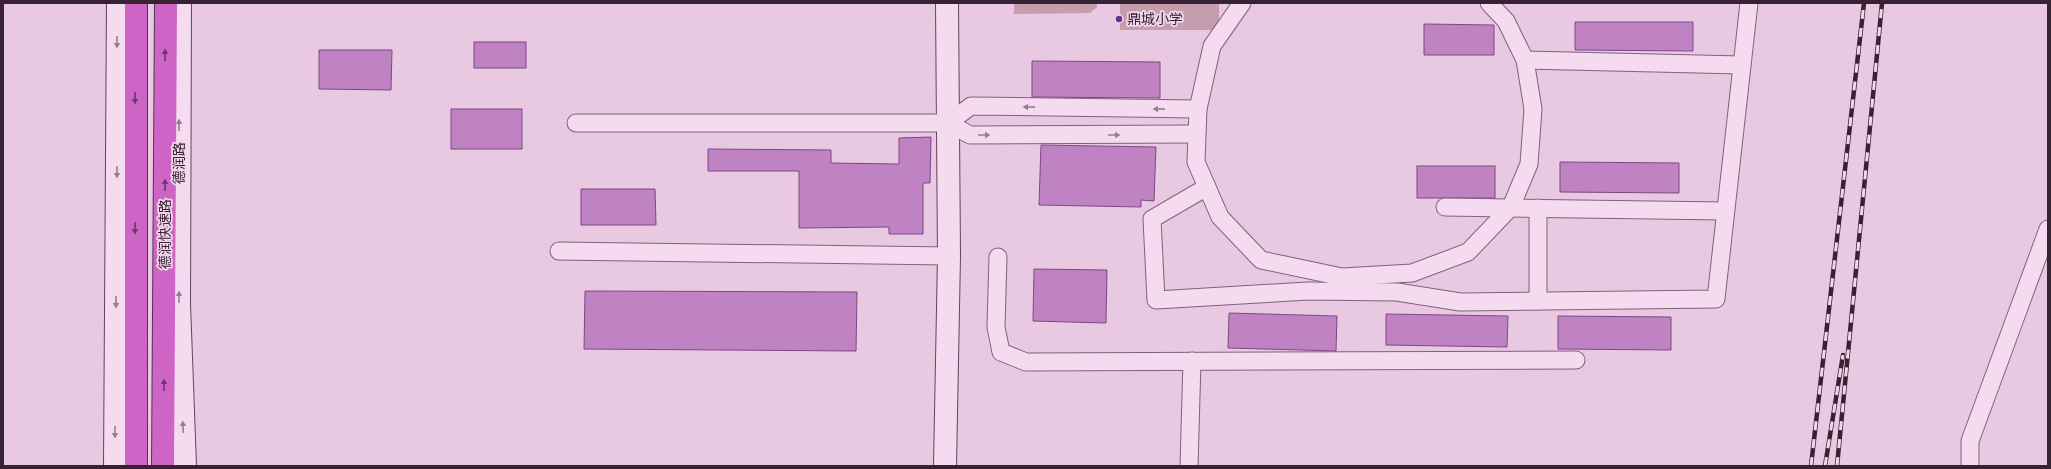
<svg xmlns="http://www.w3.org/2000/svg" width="2051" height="469" font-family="'PT Serif','Noto Sans SC',serif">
<rect width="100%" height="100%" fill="#e9c8e2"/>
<g fill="#c69dac">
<path d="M1014 3H1097V7L1090 13 1014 14Z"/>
<rect x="1120" y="3" width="99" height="27"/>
</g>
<g fill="#bf83c3" stroke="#7b4880">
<path d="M1575 22H1693V51L1575 50Z"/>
<path d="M1424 24 1494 25V55H1424Z"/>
<rect x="474" y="42" width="52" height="26"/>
<path d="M319 50H392L391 90 319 89Z"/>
<path d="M1032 61 1160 62V98L1032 97Z"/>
<rect x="451" y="109" width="71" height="40"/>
<path d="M931 137 930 183H923V234H889V227L799 228V171H708V149L831 150V163L899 164V138Z"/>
<path d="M1041 145 1156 147 1154 201 1141 200V207L1039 205Z"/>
<path d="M1560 162 1679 163V193L1560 192Z"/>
<rect x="1417" y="166" width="78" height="32"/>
<path d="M581 189H655L656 225H581Z"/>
<path d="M1034 269 1107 270 1106 323 1033 321Z"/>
<path d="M585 291 857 292 856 351 584 349Z"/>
<path d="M1229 313 1337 316 1336 351 1228 348Z"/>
<path d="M1386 314 1508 316 1507 347 1386 345Z"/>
<path d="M1558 316 1671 317V350L1558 349Z"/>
</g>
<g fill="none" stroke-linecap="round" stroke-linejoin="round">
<defs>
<g id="street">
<path d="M1242 3 1212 46 1198 109 1196 162 1220 217 1261 260 1342 277 1412 273 1468 252 1511 207 1529 164 1533 109 1525 60 1506 21 1489 3"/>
<path d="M1525 60 1741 65"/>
<path d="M576 123H948L970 135 1196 134"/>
<path d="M948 123 971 106 1198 109"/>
<path d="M1207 187 1152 219 1156 300 1308 291 1397 292 1460 302 1716 299 1749 3"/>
<path d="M1445 207 1725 211"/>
<path d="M1538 208V301"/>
<path d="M559 251 949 256"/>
<path d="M998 257 996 327 1001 352 1026 362 1576 360"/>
<path d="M1189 466 1192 361"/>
<path d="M1970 466V441L2048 229"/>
</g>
<g id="secondary">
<path d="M180 3 179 304 185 466"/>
<path d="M115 466 118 3"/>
<path d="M945 466 949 256 947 3"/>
</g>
<g id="highway">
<path d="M136 3V466"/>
<path d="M163 466 166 3"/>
</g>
</defs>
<use href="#street" stroke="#835f81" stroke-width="19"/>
<use href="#secondary" stroke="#654264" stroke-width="24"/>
<use href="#highway" stroke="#523352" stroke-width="24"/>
<use href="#street" stroke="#f5dbef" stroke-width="17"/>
<use href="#secondary" stroke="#f5dbef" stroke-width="22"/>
<use href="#highway" stroke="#ce64c5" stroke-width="22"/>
<defs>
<g id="rail">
<path d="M1811 466 1864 3"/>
<path d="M1825 466 1843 355"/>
<path d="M1837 466 1882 3"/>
</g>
</defs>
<use href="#rail" stroke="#362135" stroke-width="4.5"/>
<use href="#rail" stroke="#f2d7eb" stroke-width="3" stroke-dasharray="9" stroke-linecap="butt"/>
</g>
<defs><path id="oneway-solid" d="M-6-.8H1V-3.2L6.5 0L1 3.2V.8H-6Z"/></defs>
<g fill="#967e92">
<use href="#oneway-solid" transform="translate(117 42) rotate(90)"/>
<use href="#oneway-solid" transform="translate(1029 107) rotate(-179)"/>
<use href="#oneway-solid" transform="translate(1159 109) rotate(-179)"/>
<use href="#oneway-solid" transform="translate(179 125) rotate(-90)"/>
<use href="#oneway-solid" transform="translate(984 135)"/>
<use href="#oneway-solid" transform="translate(1114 135)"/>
<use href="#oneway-solid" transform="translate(117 172) rotate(90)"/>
<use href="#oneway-solid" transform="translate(179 297) rotate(-90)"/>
<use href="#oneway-solid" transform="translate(116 302) rotate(90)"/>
<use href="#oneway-solid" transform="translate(183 427) rotate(-92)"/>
<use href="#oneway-solid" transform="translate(115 432) rotate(90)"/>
</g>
<g fill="#6b3867">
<use href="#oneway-solid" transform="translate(165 55) rotate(-90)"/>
<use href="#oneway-solid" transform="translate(135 98) rotate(90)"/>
<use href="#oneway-solid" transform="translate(165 185) rotate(-90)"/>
<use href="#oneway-solid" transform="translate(135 228) rotate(90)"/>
<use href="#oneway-solid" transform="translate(164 385) rotate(-90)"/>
</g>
<circle fill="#62368b" stroke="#f2d7eb" stroke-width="1.5" cx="1119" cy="19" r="4"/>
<g text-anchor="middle" stroke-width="3.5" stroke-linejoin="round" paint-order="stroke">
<g font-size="14" fill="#362135" stroke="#f2d7eb" text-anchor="start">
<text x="1127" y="24">鼎城小学</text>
</g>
<g font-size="14" fill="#362135" stroke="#f2d7eb">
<text transform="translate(179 163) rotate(-90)" y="5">德润路</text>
<text transform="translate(165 234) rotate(-90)" y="5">德润快速路</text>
</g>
</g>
<rect width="2051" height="469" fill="none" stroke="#362135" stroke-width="8"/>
</svg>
